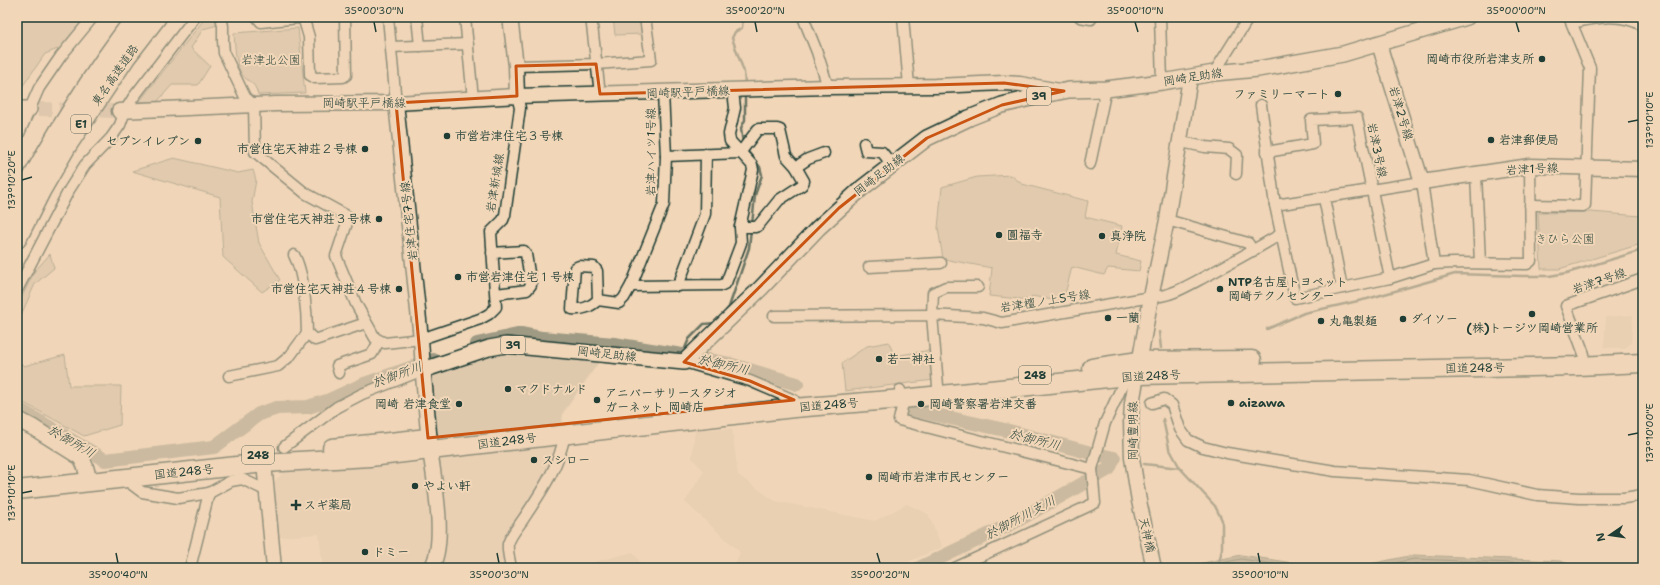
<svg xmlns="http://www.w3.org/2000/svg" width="1660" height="585" font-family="'Shantell Sans','Klee One',sans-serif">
<rect width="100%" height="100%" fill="#f1d6b8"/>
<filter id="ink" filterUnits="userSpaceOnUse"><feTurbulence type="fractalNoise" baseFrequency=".025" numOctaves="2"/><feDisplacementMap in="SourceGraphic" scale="8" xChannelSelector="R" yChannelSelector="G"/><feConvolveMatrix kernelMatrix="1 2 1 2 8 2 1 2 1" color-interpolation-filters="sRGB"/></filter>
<g filter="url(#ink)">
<g fill="#dfc9ad">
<path d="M1633 315 1631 343 1625 349 1604 347 1606 317Z"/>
<path d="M496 350 602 358 563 413 560 450 552 470 507 536 508 568H323L319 534 279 537 273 483 284 472 441 462 431 375Z"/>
<path d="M732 429 738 475 775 501 875 521 907 504 928 514 942 547 894 568H734L740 552 685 502 704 471 692 458 695 430Z"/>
<path d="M633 552 644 568H591V563Z"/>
</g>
<g fill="#cfbda2" stroke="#777d6b">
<path d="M17 17H99L76 42 45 54 22 87 17 89Z"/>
<path d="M206 17H215L218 25 203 29 191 48 210 66 198 85H172L157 102H139Z"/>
<path d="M613 17H641L644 34 615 35Z"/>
<path d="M298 28 305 93 258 95C254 79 248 84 241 73 235 62 235 45 234 33Z"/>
<path d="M174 158 238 173 253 170 256 180 252 202 259 243 280 280 262 292 223 257 220 197 132 171Z"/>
<path d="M1011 175 1022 184 1088 201 1085 217 1122 226 1116 255 1141 261 1139 271 1108 268 1104 275 1072 267 1063 302 1032 296 1030 300 989 296 992 268 943 259 938 228 942 187 977 177Z"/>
<path d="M1591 212 1641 216V244L1559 269H1541L1538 213Z"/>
<path d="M50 254 54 268 35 284 17 324V307L34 272Z"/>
<path d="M889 342 894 356 931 350 934 380 845 391 842 363 867 346Z"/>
<path d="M65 355 69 386H121L120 425 84 436 17 399V360L24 366Z"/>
</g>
<g fill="#9e9a83" stroke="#6b7563">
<path d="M1241 555 1325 568H1179Z"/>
<path d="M1414 555 1560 561 1582 568H1350Z"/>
</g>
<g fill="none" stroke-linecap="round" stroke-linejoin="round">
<g stroke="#526254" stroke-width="1">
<path d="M1198 568 1241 559 1300 568"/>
<path d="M1222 568 1241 564 1268 568"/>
<path d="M1371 568 1414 559 1559 565 1569 568"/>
<path d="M1397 568 1415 564 1506 568"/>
</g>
<g stroke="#6b7563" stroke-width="2.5">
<path d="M743 17 742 28 735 32 732 38 744 72 745 84"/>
<path d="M743 145 741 128 745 120V93"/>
<path d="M746 149 760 167 762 175 755 195 752 225"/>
<path d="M721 317 729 307 749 248 751 230"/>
<path d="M1267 329 1304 313 1367 299 1455 274 1522 276H1549L1567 273 1639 251"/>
<path d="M1159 332 1161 348"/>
<path d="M682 355 689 339 704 324 715 323 716 322"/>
<path d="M1163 419 1169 448 1180 468"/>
<path d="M1114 458 1120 460"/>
<path d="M1144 464 1180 468 1215 506 1222 520V549L1218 568"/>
</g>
<g stroke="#9e9a83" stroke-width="14">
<path d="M477 344 522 334 542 338 614 344 682 355 729 364 797 384"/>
<path d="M17 408 105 460 214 447 259 414 277 408 308 407 327 401 364 384 433 360"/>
<path d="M909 409 1005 430 1091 453 1114 458 1109 469 1013 523 919 568"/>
</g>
<path stroke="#c7b79e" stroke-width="14" stroke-dasharray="14 7" stroke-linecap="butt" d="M38 109 119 111"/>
<defs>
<g id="street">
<path d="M221 17 223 26V41L224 53 245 97 254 105 255 152 305 193 347 216V223L336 256 356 304 375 338 385 343 421 339 480 319 489 314 496 307 491 232 503 220 505 215 520 108 517 96"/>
<path d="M257 17 261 22 308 17"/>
<path d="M303 17 309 37 310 75 315 78 343 77 346 75 345 17"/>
<path d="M388 17 396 103"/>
<path d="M417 17 420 46"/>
<path d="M465 17 473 99"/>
<path d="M591 17 600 94"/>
<path d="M803 17 817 52 828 87"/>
<path d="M903 17 909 86"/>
<path d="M1080 17 1091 19 1092 17"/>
<path d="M1160 17 1162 82"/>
<path d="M1572 23C1595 18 1621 12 1643 26"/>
<path d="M391 47 468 44"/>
<path d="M516 66 596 64 651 60 645 17"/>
<path d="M1214 73 1249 17"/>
<path d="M663 93 666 156 664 204 631 286 722 285 726 283 741 243 740 227 753 170 752 165 730 141 729 134 735 108 733 91"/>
<path d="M1261 105 1275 205 1295 298 1390 278 1434 264 1454 263 1527 264 1531 261 1530 166"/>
<path d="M17 138 39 88 61 56 93 17"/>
<path d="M1181 142 1205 147 1229 149 1237 155 1236 174"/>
<path d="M864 143 866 151 882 152 892 165"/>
<path d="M1267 152 1313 144 1311 120 1357 118 1390 278"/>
<path d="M740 153 758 129H777L780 130 786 156 796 167 804 181 802 185 779 200 758 226 755 227H740"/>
<path d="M666 156 740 153"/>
<path d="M1090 164 1106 89"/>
<path d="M796 167 808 159 824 153"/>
<path d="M1476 174 1480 263"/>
<path d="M1324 198 1342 288"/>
<path d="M1275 205 1422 182 1434 264"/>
<path d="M1530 205 1583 206 1585 205 1590 68 1569 17"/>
<path d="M1167 220 1248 243 1253 251"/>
<path d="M492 253 524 251 526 254 531 285 527 290 496 294"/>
<path d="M294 255C304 273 307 313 307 333"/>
<path d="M869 267 941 263"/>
<path d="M678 286 705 214 706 154"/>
<path d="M17 290 69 190 85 165 111 138 120 125 125 111 133 98 195 17"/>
<path d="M598 300 597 271 594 267 579 266 575 268 572 309C583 310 590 307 598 300L619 303 624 298 633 282"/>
<path d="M774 316 932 315 983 318 1002 323 1151 297C1172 297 1192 283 1210 274 1234 261 1258 248 1281 234"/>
<path d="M1584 354 1566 306 1643 279"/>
<path d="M684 362 750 381 794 400"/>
<path d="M339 373 337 366 372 354 379 341"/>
<path d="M229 376 278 366 290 356 307 333 315 340 366 323"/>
<path d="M938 386 932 315 933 293 946 287H978"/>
<path d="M900 390 903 403 899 420 1092 469"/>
<path d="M1152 403 1164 399 1172 405 1180 429 1188 440 1203 447 1227 453 1335 471 1469 480 1537 495 1579 498H1624L1643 495"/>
<path d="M284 447 337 407 362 394 423 370"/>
<path d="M130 483 142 492 178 498 209 493 231 481 242 479 267 491"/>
<path d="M190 568 209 493"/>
<path d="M511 568C510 561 507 551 508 544 511 534 519 526 524 518 542 491 560 465 565 433"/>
<path d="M955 568 1095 503 1092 469 1094 462 1105 423 1124 382 1132 378"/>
</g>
<g id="secondary">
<path d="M510 17 516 66 517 96"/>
<path d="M1379 44 1422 182 1530 166 1643 169"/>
<path d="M396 103 421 339 423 370"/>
<path d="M119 111 276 104 396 103 517 96 828 87 935 86 1004 83 1020 84 1060 91"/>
<path d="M430 450C434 479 447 544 431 568"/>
<path d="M264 463 274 568"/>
<path d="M1154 568 1139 501 1132 458 1131 421 1132 403 1151 297 1167 220 1190 78"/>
</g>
<g id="primary">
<path d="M17 109H29"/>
<path d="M17 419 34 428 80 457C86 464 87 473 89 482"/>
<path d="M430 449 423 370 489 348 506 345 684 362 761 288 818 228 862 188 927 138 969 118 1002 105 1043 95 1069 90 1106 89 1162 82 1214 73 1258 69 1343 54 1467 17"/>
</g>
<g id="highway">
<path d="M17 206C52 139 90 77 136 17"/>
<path d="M17 239 41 191 67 146 127 56 157 17"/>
<path d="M1092 368 1139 361 1252 360"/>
<path d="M332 448 428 438"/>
<path d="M17 490 264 463 370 457 794 408 902 399 1137 375 1577 366 1643 363"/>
</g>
</defs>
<use href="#street" stroke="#1f3d34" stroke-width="13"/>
<use href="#secondary" stroke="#1f3d34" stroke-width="17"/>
<use href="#primary" stroke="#1f3d34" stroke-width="18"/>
<use href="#highway" stroke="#1f3d34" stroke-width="21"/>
<use href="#street" stroke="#f1d6b8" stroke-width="10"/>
<use href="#secondary" stroke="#f1d6b8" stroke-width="14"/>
<use href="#primary" stroke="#f1d6b8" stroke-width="15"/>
<use href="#highway" stroke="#f1d6b8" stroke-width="18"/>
</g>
</g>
<path d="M0 0H1660V585H0ZM596 64 600 94 1004 83 1064 91 1002 105 927 138 839 208 684 362 750 381 794 400 428 438 396 103 517 96 516 66Z" fill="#f1d6b8" fill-opacity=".55" fill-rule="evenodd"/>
<path fill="none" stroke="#ca5512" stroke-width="3" stroke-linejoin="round" d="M596 64 600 94 1004 83 1064 91 1002 105 927 138 839 208 684 362 750 381 794 400 428 438 396 103 517 96 516 66Z"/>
<path fill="none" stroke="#1f3d34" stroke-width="1.5" d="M374 22 376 32M755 22 757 32M1135 22 1138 32M1516 22 1519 32M1628 122 1638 120M22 180 32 177M1628 435 1638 433M22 493 32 491M116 553 118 563M497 553 499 563M877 553 880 563M1258 553 1260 563"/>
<g fill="#1f3d34" stroke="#f1d6b8" stroke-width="1.5">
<circle cx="1542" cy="59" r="4"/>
<circle cx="1338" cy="94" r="4"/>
<circle cx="447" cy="136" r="4"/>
<circle cx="1491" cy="140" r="4"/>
<circle cx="198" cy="141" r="4"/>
<circle cx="365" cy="149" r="4"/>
<circle cx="379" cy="219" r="4"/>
<circle cx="999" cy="235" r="4"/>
<circle cx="1102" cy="236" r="4"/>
<circle cx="458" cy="277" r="4"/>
<circle cx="399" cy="289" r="4"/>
<circle cx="1220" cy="289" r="4"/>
<circle cx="1532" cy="314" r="4"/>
<circle cx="1108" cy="318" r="4"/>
<circle cx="1403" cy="319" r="4"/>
<circle cx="1321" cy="321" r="4"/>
<circle cx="879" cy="359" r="4"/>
<circle cx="508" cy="389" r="4"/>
<circle cx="597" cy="400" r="4"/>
<circle cx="1231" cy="403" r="4"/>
<circle cx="459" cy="404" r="4"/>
<circle cx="921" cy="404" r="4"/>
<circle cx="534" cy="460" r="4"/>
<circle cx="869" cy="477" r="4"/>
<circle cx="415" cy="486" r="4"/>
<path d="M294 499h4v4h4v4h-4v4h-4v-4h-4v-4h4z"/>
<circle cx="365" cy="552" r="4"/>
</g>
<g text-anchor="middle" stroke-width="4" stroke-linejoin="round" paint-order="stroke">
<g fill="#f1d6b8" stroke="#5e6b5c" stroke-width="1">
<rect x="1027" y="87" width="24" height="18" rx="3"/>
<rect x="71" y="115" width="20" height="18" rx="3"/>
<rect x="501" y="336" width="24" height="18" rx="3"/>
<rect x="1019" y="366" width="32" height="18" rx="3"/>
<rect x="242" y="446" width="32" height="18" rx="3"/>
</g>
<g font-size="11" font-weight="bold" fill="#1f3d34">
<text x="1039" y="100">39</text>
<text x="81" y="128">E1</text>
<text x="513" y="349">39</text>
<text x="1035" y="379">248</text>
<text x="258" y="459">248</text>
</g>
<g font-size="12" font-weight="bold" fill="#1f3d34" stroke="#f1d6b8" text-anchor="start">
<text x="1534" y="63" text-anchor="end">岡崎市役所岩津支所</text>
<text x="1330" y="98" text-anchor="end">ファミリーマート</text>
<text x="455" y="140">市営岩津住宅３号棟</text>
<text x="1499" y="144">岩津郵便局</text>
<text x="190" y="145" text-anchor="end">セブンイレブン</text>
<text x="357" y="153" text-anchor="end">市営住宅天神荘２号棟</text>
<text x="371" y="223" text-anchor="end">市営住宅天神荘３号棟</text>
<text x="1007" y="239">圓福寺</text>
<text x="1110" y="240">真浄院</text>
<text x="466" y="281">市営岩津住宅１号棟</text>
<text x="1228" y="286">NTP名古屋トヨペット<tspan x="1228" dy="14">岡崎テクノセンター</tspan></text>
<text x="391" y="293" text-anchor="end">市営住宅天神荘４号棟</text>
<text x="1116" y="322">一蘭</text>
<text x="1411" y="323">ダイソー</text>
<text x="1329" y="325">丸亀製麺</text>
<text x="1532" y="332" text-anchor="middle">(株)トージツ岡崎営業所</text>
<text x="887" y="363">若一神社</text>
<text x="516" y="393">マクドナルド</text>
<text x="605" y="397">アニバーサリースタジオ<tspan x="605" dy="14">ガーネット 岡崎店</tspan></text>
<text x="1239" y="407">aizawa</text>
<text x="451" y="408" text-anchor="end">岡崎 岩津食堂</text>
<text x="929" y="408">岡崎警察署岩津交番</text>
<text x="542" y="464">スシロー</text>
<text x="877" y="481">岡崎市岩津市民センター</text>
<text x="423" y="490">やよい軒</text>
<text x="304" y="509">スギ薬局</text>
<text x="373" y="556">ドミー</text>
</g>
<g font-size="12" fill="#314a3f" stroke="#f1d6b8">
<text x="271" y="64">岩津北公園</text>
<text x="1565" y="243">きひら公園</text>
</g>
<g font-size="12" fill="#1f3d34" stroke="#f1d6b8">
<text transform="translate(115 75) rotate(-55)" y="4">東名高速道路</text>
<text transform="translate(1193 77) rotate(-9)" y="4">岡崎足助線</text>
<text transform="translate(688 92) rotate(-2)" y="4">岡崎駅平戸橋線</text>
<text x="364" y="107">岡崎駅平戸橋線</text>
<text transform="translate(1401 113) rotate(73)" y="4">岩津2号線</text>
<text transform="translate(1377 150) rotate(78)" y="4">岩津3号線</text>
<text transform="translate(651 152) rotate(-90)" y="4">岩津ハイツ1号線</text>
<text transform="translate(1532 169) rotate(-3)" y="4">岩津1号線</text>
<text transform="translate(879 175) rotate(-38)" y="4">岡崎足助線</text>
<text transform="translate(495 183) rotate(-81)" y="4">岩津新城線</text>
<text transform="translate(409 221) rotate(-96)" y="4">岩津住宅7号線</text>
<text transform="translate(1599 281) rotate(-19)" y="4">岩津7号線</text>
<text transform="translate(1045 301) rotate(-9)" y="4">岩津檀ノ上5号線</text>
<text transform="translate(607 354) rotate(6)" y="4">岡崎足助線</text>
<text transform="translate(1475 368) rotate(-1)" y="4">国道248号</text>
<text transform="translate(1151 376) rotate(-3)" y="4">国道248号</text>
<text transform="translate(829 405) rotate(-5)" y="4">国道248号</text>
<text transform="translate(1133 431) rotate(-90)" y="4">岡崎豊明線</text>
<text transform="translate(507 441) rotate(-7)" y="4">国道248号</text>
<text transform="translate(184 472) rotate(-6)" y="4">国道248号</text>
<text transform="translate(1147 535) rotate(77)" y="4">天神橋</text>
</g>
<g font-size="13" font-style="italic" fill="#324b40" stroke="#f1d6b8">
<text transform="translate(724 364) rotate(13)" y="5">於御所川</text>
<text transform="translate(397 374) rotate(-20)" y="5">於御所川</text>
<text transform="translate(1035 439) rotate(14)" y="5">於御所川</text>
<text transform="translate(72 441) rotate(30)" y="5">於御所川</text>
<text transform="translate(1020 517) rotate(-28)" y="5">於御所川支川</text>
</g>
</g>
<rect width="1660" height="585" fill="none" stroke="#f1d6b8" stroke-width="44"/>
<g transform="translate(1610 535) rotate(257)" stroke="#f1d6b8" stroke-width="3" paint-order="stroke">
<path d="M0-3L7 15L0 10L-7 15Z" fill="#1f3d34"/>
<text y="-6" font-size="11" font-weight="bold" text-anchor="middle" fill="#1f3d34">N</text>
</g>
<rect x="22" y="22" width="1616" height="541" fill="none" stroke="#1f3d34" stroke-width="1.5"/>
<g font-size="10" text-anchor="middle" fill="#1f3d34">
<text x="374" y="14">35°00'30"N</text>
<text x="755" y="14">35°00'20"N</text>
<text x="1135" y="14">35°00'10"N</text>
<text x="1516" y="14">35°00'00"N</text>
<text transform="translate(1649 120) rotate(-90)" y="4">137°10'10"E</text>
<text transform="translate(11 180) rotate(-90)" y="4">137°10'20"E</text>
<text transform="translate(1649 433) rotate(-90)" y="4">137°10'00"E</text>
<text transform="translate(11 493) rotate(-90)" y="4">137°10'10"E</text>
<text x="118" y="578">35°00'40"N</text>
<text x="499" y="578">35°00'30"N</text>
<text x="880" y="578">35°00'20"N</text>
<text x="1260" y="578">35°00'10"N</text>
</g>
</svg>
